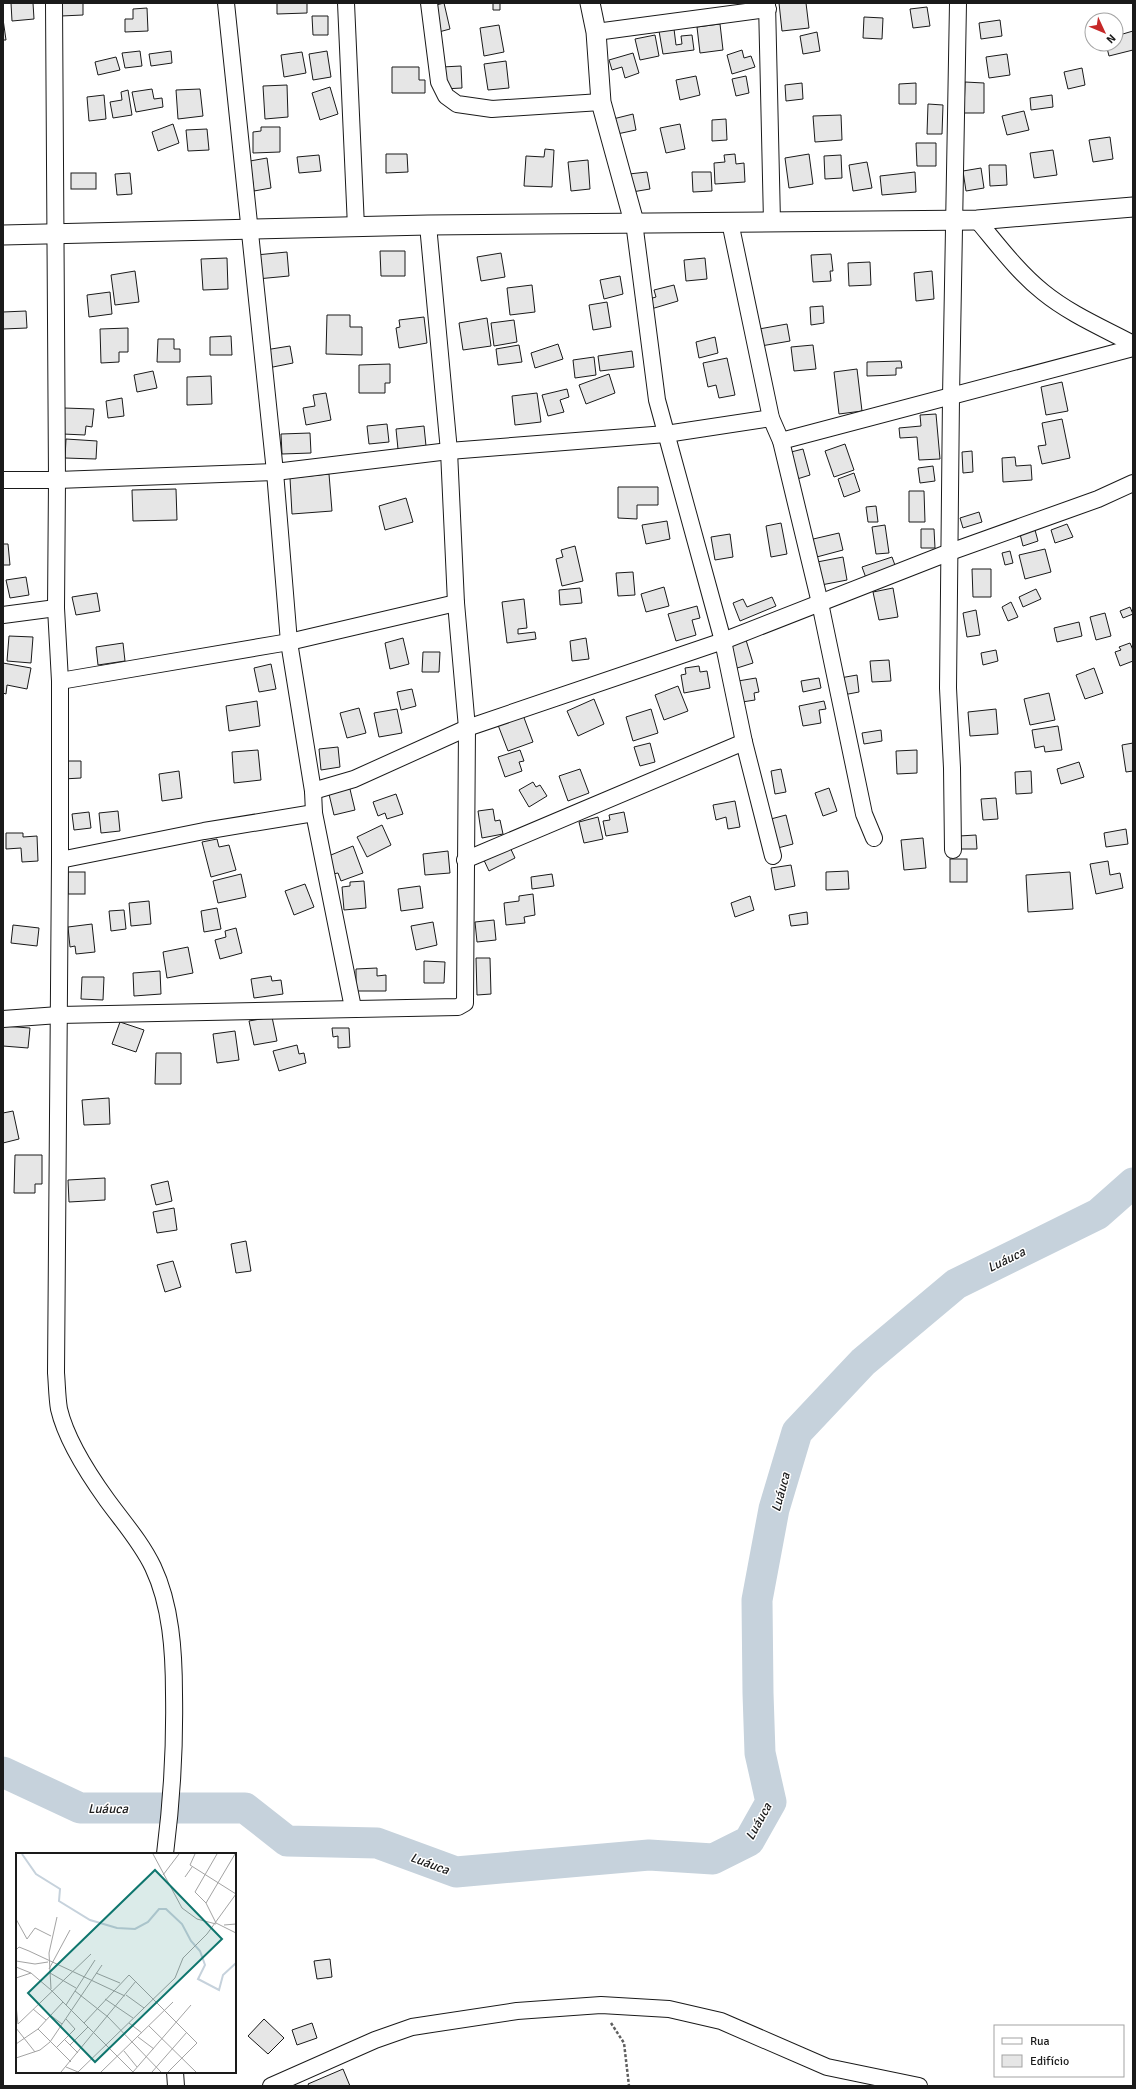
<svg xmlns="http://www.w3.org/2000/svg" width="1136" height="2089" font-family="Signika,sans-serif">
<rect width="100%" height="100%" fill="#fff"/>
<g fill="none" stroke-linecap="round" stroke-linejoin="round">
<path stroke="#c6d2dc" stroke-width="31" d="M3 1772 80 1808H245L287 1841 377 1843 456 1872 649 1855 713 1859 749 1841 771 1802 760 1753 758 1693 757 1600 774 1509 797 1432 863 1362 956 1284 1098 1214 1133 1183"/>
</g>
<g fill="#e6e6e6" stroke="#1a1a1a">
<path d="M11 3H33L34 19 12 21Z"/>
<path d="M61 3H83V15L61 16Z"/>
<path d="M277 3H307V13L277 14Z"/>
<path d="M444 3 450 29 435 33 428 7Z"/>
<path d="M489 3H500V10H493V3Z"/>
<path d="M779 3H806L809 28 782 31Z"/>
<path d="M927 7 930 26 913 28 910 9Z"/>
<path d="M147 8 148 31 125 32V19H133V9Z"/>
<path d="M312 16H328V35H313Z"/>
<path d="M864 17 883 18 882 39 863 38Z"/>
<path d="M3 19 6 40H3Z"/>
<path d="M1000 20 1002 36 981 39 979 23Z"/>
<path d="M720 24 723 50 700 53 697 27Z"/>
<path d="M499 25 504 52 484 56 480 28Z"/>
<path d="M674 29 676 45 682 44 681 36 692 35 694 50 663 54 659 31Z"/>
<path d="M1133 31V50L1109 56 1106 44H1116V36Z"/>
<path d="M817 32 820 51 803 54 800 36Z"/>
<path d="M655 35 659 56 640 60 635 39Z"/>
<path d="M742 50 744 58 751 56 755 67 732 74 727 55Z"/>
<path d="M140 51 142 66 125 68 122 53Z"/>
<path d="M171 51 172 63 151 66 149 54Z"/>
<path d="M327 51 331 77 313 80 309 54Z"/>
<path d="M302 52 306 73 284 77 281 55Z"/>
<path d="M633 53 639 73 625 78 622 67 612 70 609 60Z"/>
<path d="M1007 54 1010 75 989 78 986 57Z"/>
<path d="M116 57 120 70 98 75 95 62Z"/>
<path d="M506 61 509 88 488 90 484 64Z"/>
<path d="M461 66 462 88 443 89 442 67Z"/>
<path d="M392 67H419V80H425V93H392Z"/>
<path d="M1082 68 1085 85 1068 89 1064 72Z"/>
<path d="M696 76 700 95 680 100 676 80Z"/>
<path d="M746 76 749 93 736 96 732 79Z"/>
<path d="M965 82 984 83V113H964Z"/>
<path d="M802 83 803 99 786 101 785 85Z"/>
<path d="M916 83V104H899V84Z"/>
<path d="M287 85 288 117 265 119 263 86Z"/>
<path d="M330 87 338 114 320 120 312 93Z"/>
<path d="M152 89 154 99 162 98 163 107 136 112 132 92Z"/>
<path d="M200 89 203 116 178 119 176 90Z"/>
<path d="M128 90 132 115 113 118 110 102 122 100 121 92Z"/>
<path d="M104 95 106 119 89 121 87 97Z"/>
<path d="M1052 95 1053 107 1031 110 1030 98Z"/>
<path d="M928 104 943 105 942 134H927Z"/>
<path d="M1024 111 1029 130 1007 135 1002 116Z"/>
<path d="M633 114 636 130 617 134 613 119Z"/>
<path d="M841 115 842 140 815 142 813 116Z"/>
<path d="M726 119 727 140 712 141V120Z"/>
<path d="M173 124 179 143 158 151 152 132Z"/>
<path d="M680 124 685 149 666 153 660 128Z"/>
<path d="M261 127H280V152L253 153V132L261 131Z"/>
<path d="M207 129 209 150 188 151 186 130Z"/>
<path d="M1110 137 1113 159 1093 162 1089 140Z"/>
<path d="M916 143H936V166H917Z"/>
<path d="M545 149 554 150 552 187 524 186 526 156 544 157Z"/>
<path d="M1053 150 1057 175 1034 178 1030 153Z"/>
<path d="M386 154H407L408 172 386 173Z"/>
<path d="M735 154 736 164 744 163 745 182 715 184 714 163 725 162 724 155Z"/>
<path d="M809 154 813 184 789 188 785 158Z"/>
<path d="M319 155 321 171 299 173 297 157Z"/>
<path d="M841 155 842 178 825 179 824 156Z"/>
<path d="M267 158 271 188 254 191 250 161Z"/>
<path d="M588 160 590 189 571 191 568 162Z"/>
<path d="M867 162 872 188 853 191 849 165Z"/>
<path d="M989 165H1006L1007 185 990 186Z"/>
<path d="M981 168 984 188 966 191 963 171Z"/>
<path d="M647 172 650 189 632 192 629 174Z"/>
<path d="M692 172H711L712 191 693 192Z"/>
<path d="M915 172 916 192 882 195 880 176Z"/>
<rect x="71" y="173" width="25" height="16"/>
<path d="M130 173 132 194 117 195 115 174Z"/>
<path d="M380 251H405V276H381Z"/>
<path d="M287 252 289 276 257 279 256 255Z"/>
<path d="M501 253 505 277 481 281 477 257Z"/>
<path d="M831 254 833 271H830L831 281 813 282 811 255Z"/>
<path d="M227 258 228 289 203 290 201 259Z"/>
<path d="M705 258 707 279 686 281 684 260Z"/>
<path d="M870 262 871 285 849 286 848 263Z"/>
<path d="M135 271 139 302 115 305 111 275Z"/>
<path d="M932 271 934 299 916 301 914 273Z"/>
<path d="M620 276 623 294 604 299 600 280Z"/>
<path d="M532 285 535 312 510 315 507 288Z"/>
<path d="M674 285 678 301 651 309 649 299 656 297 654 290Z"/>
<path d="M110 292 112 314 89 317 87 295Z"/>
<path d="M607 302 611 327 593 330 589 305Z"/>
<path d="M823 306 824 323 811 325 810 307Z"/>
<path d="M26 311 27 328 3 329V312Z"/>
<path d="M327 315H350V327H362V355L326 354Z"/>
<path d="M424 317 427 343 399 348 396 328 400 327 399 320Z"/>
<path d="M487 318 491 346 463 350 459 323Z"/>
<path d="M514 320 517 342 494 346 491 323Z"/>
<path d="M787 324 790 341 761 346 759 329Z"/>
<path d="M128 328V352H119V362L101 363 100 329Z"/>
<path d="M231 336 232 355H210V337Z"/>
<path d="M715 337 718 353 699 358 696 342Z"/>
<path d="M158 339H174V349H180V362H157Z"/>
<path d="M558 344 563 359 535 368 531 353Z"/>
<path d="M519 345 522 362 498 365 496 349Z"/>
<path d="M813 345 816 369 794 371 791 347Z"/>
<path d="M290 346 293 363 268 368 265 350Z"/>
<path d="M632 351 634 367 600 371 598 356Z"/>
<path d="M594 357 596 375 575 378 573 360Z"/>
<path d="M727 358 735 395 719 398 716 385 708 387 703 363Z"/>
<path d="M901 361 902 368H896V375L867 376V362Z"/>
<path d="M390 364V383H385V393H359V365Z"/>
<path d="M857 369 862 411 839 414 834 372Z"/>
<path d="M153 371 157 388 137 392 134 375Z"/>
<path d="M609 374 615 393 586 404 579 385Z"/>
<path d="M211 376 212 404 187 405V377Z"/>
<path d="M1062 382 1068 411 1046 415 1041 387Z"/>
<path d="M567 389 569 397 560 400 564 412 548 416 542 395Z"/>
<path d="M326 393 331 420 306 425 303 408 315 406 313 395Z"/>
<path d="M537 393 541 422 515 425 512 396Z"/>
<path d="M122 398 124 416 108 418 106 401Z"/>
<path d="M64 408 94 409 92 427 86 426 85 435 63 434Z"/>
<path d="M936 414 940 459 919 460 917 437 900 438 899 428 921 426 920 415Z"/>
<path d="M1062 419 1070 458 1042 464 1038 446 1046 445 1042 423Z"/>
<path d="M387 424 389 442 369 444 367 426Z"/>
<path d="M424 426 426 446 398 449 396 429Z"/>
<path d="M310 433 311 453 282 454 281 434Z"/>
<path d="M66 439 97 441 96 459 65 458Z"/>
<path d="M845 444 854 470 834 477 825 451Z"/>
<path d="M803 449 810 475 794 480 787 453Z"/>
<path d="M972 451 973 472 963 473 962 452Z"/>
<path d="M1015 457 1016 466 1031 465 1032 480 1003 482 1002 458Z"/>
<path d="M933 466 935 481 920 483 918 468Z"/>
<path d="M854 473 860 491 844 497 838 479Z"/>
<path d="M329 474 332 511 292 514 290 478Z"/>
<path d="M618 487H658V505H637V519L618 518Z"/>
<path d="M176 489 177 520 133 521 132 490Z"/>
<path d="M909 491H924L925 522H909Z"/>
<path d="M406 498 413 522 385 530 379 506Z"/>
<path d="M876 506 878 522H868L866 507Z"/>
<path d="M979 512 982 522 963 528 960 518Z"/>
<path d="M667 521 670 539 646 544 642 525Z"/>
<path d="M781 523 787 554 771 557 766 526Z"/>
<path d="M1067 524 1073 537 1055 543 1051 530Z"/>
<path d="M885 525 889 553 876 554 872 527Z"/>
<path d="M921 529H934L935 548H921Z"/>
<path d="M1035 530 1038 541 1023 546 1020 534Z"/>
<path d="M839 533 843 550 813 558 809 540Z"/>
<path d="M730 534 733 557 715 560 711 537Z"/>
<path d="M3 544H8L10 565H3Z"/>
<path d="M575 546 583 581 562 586 556 559 563 557 561 550Z"/>
<path d="M1045 549 1051 572 1025 579 1019 555Z"/>
<path d="M1010 551 1013 563 1005 565 1002 553Z"/>
<path d="M843 557 847 580 816 586 812 563Z"/>
<path d="M892 557 896 568 866 578 862 567Z"/>
<path d="M972 569H991V597H973Z"/>
<path d="M633 572 635 595 618 596 616 573Z"/>
<path d="M26 577 29 595 10 598 6 580Z"/>
<path d="M664 587 669 606 646 612 641 594Z"/>
<path d="M580 588 582 603 560 605 559 590Z"/>
<path d="M893 588 898 617 879 620 873 592Z"/>
<path d="M1036 589 1041 599 1023 607 1019 597Z"/>
<path d="M97 593 100 611 76 615 72 597Z"/>
<path d="M772 597 776 606 740 621 733 603 743 599 747 607Z"/>
<path d="M524 599 527 628 518 629V634L535 632 536 639 507 643 502 602Z"/>
<path d="M1011 602 1018 617 1008 621 1002 607Z"/>
<path d="M697 606 700 618 692 620 696 635 676 641 668 614Z"/>
<path d="M1130 607 1133 614 1123 618 1120 611Z"/>
<path d="M976 610 980 635 967 637 963 613Z"/>
<path d="M1105 613 1111 636 1096 640 1090 617Z"/>
<path d="M1079 622 1082 636 1057 642 1054 628Z"/>
<path d="M9 636 33 637 31 663 7 661Z"/>
<path d="M403 638 409 664 390 669 385 643Z"/>
<path d="M586 638 589 659 572 661 570 641Z"/>
<path d="M746 640 753 663 734 669 727 645Z"/>
<path d="M123 643 125 661 98 665 96 647Z"/>
<path d="M1130 643 1133 650V661L1120 666 1115 652 1121 650 1119 647Z"/>
<path d="M996 650 998 661 983 665 981 653Z"/>
<path d="M423 652H440L439 672H422Z"/>
<path d="M889 660 891 681 872 682 870 661Z"/>
<path d="M3 663 31 668 27 689 7 685 6 694 3 693Z"/>
<path d="M271 664 276 689 259 692 254 668Z"/>
<path d="M699 666 700 672 707 671 710 688 684 693 681 675 686 674 685 668Z"/>
<path d="M1094 668 1103 693 1085 699 1076 675Z"/>
<path d="M857 675 859 692 843 695 840 678Z"/>
<path d="M756 678 759 692 754 693 755 700 742 702 738 681Z"/>
<path d="M819 678 821 688 803 692 801 681Z"/>
<path d="M678 686 688 711 664 720 655 695Z"/>
<path d="M412 689 416 706 401 710 397 692Z"/>
<path d="M1049 693 1055 720 1030 725 1024 699Z"/>
<path d="M594 699 604 724 578 736 567 711Z"/>
<path d="M257 701 260 726 229 731 226 706Z"/>
<path d="M824 701 826 709 819 710 821 723 803 726 799 706Z"/>
<path d="M359 708 366 733 347 738 340 713Z"/>
<path d="M397 709 402 733 379 737 374 713Z"/>
<path d="M651 709 658 733 633 741 626 717Z"/>
<path d="M996 709 998 734 970 736 968 712Z"/>
<path d="M523 715 533 742 508 751 498 725Z"/>
<path d="M1058 726 1062 750 1045 752 1044 746 1035 748 1032 730Z"/>
<path d="M881 730 882 741 864 744 862 733Z"/>
<path d="M650 743 655 762 640 766 634 747Z"/>
<path d="M1133 743V771L1126 772 1122 745Z"/>
<path d="M338 747 340 767 321 770 319 749Z"/>
<path d="M258 750 261 780 234 783 232 752Z"/>
<path d="M520 750 524 761 519 762 522 771 505 777 498 757Z"/>
<path d="M917 750V773L897 774 896 751Z"/>
<path d="M62 761H81V778L63 779Z"/>
<path d="M1079 762 1084 777 1061 784 1057 769Z"/>
<path d="M580 769 589 793 568 801 559 776Z"/>
<path d="M781 769 786 792 775 794 771 771Z"/>
<path d="M179 771 182 798 162 801 159 774Z"/>
<path d="M1031 771 1032 793 1016 794 1015 772Z"/>
<path d="M533 782 536 787 540 785 547 796 529 807 519 790Z"/>
<path d="M349 785 355 810 334 815 328 790Z"/>
<path d="M829 788 837 811 823 816 815 793Z"/>
<path d="M396 794 403 814 387 819 385 813 378 816 373 802Z"/>
<path d="M996 798 998 819 983 820 981 799Z"/>
<path d="M735 801 740 827 728 829 726 817 716 820 713 805Z"/>
<path d="M493 809 495 821 500 820 503 834 482 838 478 811Z"/>
<path d="M118 811 120 831 101 833 99 813Z"/>
<path d="M89 812 91 828 74 830 72 814Z"/>
<path d="M624 812 628 832 606 836 603 821 610 820 609 815Z"/>
<path d="M786 815 793 844 774 849 767 820Z"/>
<path d="M598 817 603 839 584 843 579 822Z"/>
<path d="M382 825 391 845 367 857 357 837Z"/>
<path d="M1126 829 1128 844 1106 847 1104 833Z"/>
<path d="M6 833H23V837L37 836 38 861 22 862 21 848 6 849Z"/>
<path d="M976 835 977 849H960L959 836Z"/>
<path d="M923 838 926 868 904 870 901 840Z"/>
<path d="M217 839 219 847 229 845 236 870 211 877 202 842Z"/>
<path d="M508 843 515 858 489 871 482 856Z"/>
<path d="M353 846 363 873 341 881 338 873 333 874 326 857Z"/>
<path d="M448 851 450 873 425 875 423 854Z"/>
<rect x="950" y="859" width="17" height="23"/>
<path d="M1108 861 1110 875 1120 873 1123 888 1096 894 1090 864Z"/>
<path d="M791 865 795 886 775 890 771 868Z"/>
<path d="M848 871 849 889 826 890V872Z"/>
<rect x="68" y="872" width="17" height="22"/>
<path d="M1070 872 1073 909 1028 912 1026 875Z"/>
<path d="M241 874 246 897 218 903 213 881Z"/>
<path d="M552 874 554 886 532 889 531 877Z"/>
<path d="M364 881 366 908 344 910 342 887 350 886V882Z"/>
<path d="M305 884 314 907 294 915 285 891Z"/>
<path d="M420 886 423 908 401 911 398 889Z"/>
<path d="M533 894 535 915 524 917 525 923 506 925 504 903 519 901V896Z"/>
<path d="M750 896 754 910 735 917 731 903Z"/>
<path d="M149 901 151 924 131 926 129 903Z"/>
<path d="M217 908 221 929 204 932 201 911Z"/>
<path d="M124 910 126 929 111 931 109 911Z"/>
<path d="M807 912 808 924 791 926 789 915Z"/>
<path d="M494 920 496 940 477 942 475 922Z"/>
<path d="M433 922 437 945 416 950 411 926Z"/>
<path d="M92 924 95 952 76 954 75 946 70 947 68 927Z"/>
<path d="M13 925 39 928 37 946 11 943Z"/>
<path d="M236 928 242 953 220 959 215 940 226 937 225 931Z"/>
<path d="M188 947 193 973 167 978 163 952Z"/>
<path d="M476 958H490L491 994 477 995Z"/>
<path d="M424 961 445 962 444 983H424Z"/>
<path d="M377 968V976L386 975V991H356V969Z"/>
<path d="M160 971 161 994 134 996 133 973Z"/>
<path d="M271 976 272 981 281 980 283 994 254 998 251 979Z"/>
<path d="M82 977H104L103 1000 81 999Z"/>
<path d="M272 1017 277 1041 254 1045 249 1021Z"/>
<path d="M120 1022 144 1030 136 1052 112 1044Z"/>
<path d="M3 1026 30 1028 28 1048 3 1046Z"/>
<path d="M332 1028H349L350 1047 338 1048V1036L333 1037Z"/>
<path d="M235 1031 239 1060 217 1063 213 1034Z"/>
<path d="M297 1045 299 1054 304 1053 306 1063 279 1071 273 1051Z"/>
<path d="M156 1053H181V1084H155Z"/>
<path d="M109 1098 110 1124 84 1125 82 1100Z"/>
<path d="M13 1111 19 1139 3 1143V1113Z"/>
<path d="M15 1155H42V1184H35V1193H14Z"/>
<path d="M105 1178V1200L69 1202 68 1180Z"/>
<path d="M168 1181 172 1201 156 1205 151 1185Z"/>
<path d="M174 1208 177 1230 157 1233 153 1212Z"/>
<path d="M246 1241 251 1271 236 1273 231 1244Z"/>
<path d="M173 1261 181 1287 165 1292 157 1265Z"/>
<path d="M330 1959 332 1977 317 1979 314 1961Z"/>
<path d="M264 2019 284 2038 268 2054 248 2036Z"/>
<path d="M312 2023 317 2038 297 2045 292 2030Z"/>
<path d="M343 2069 350 2086H309L308 2084Z"/>
</g>
<g fill="none" stroke-linecap="round" stroke-linejoin="round">
<defs>
<g id="minor">
<path d="M54 3 57 480 56 608 60 681V860L56 1373C57 1384 57 1397 59 1409 66 1439 89 1475 107 1500 123 1522 141 1542 153 1567 171 1605 174 1652 174 1694 175 1749 172 1799 165 1854"/>
<path d="M226 3 275 472 289 642 313 791 314 813 353 1008"/>
<path d="M346 3 356 227"/>
<path d="M429 3 439 82 446 96 457 104 492 109 601 102"/>
<path d="M767 3 772 222"/>
<path d="M596 32 768 9"/>
<path d="M977 220C998 245 1018 272 1043 292 1070 314 1103 328 1133 344"/>
<path d="M634 222 657 400 723 641 744 742 773 856"/>
<path d="M730 222 771 418 781 441 820 603 864 814 874 838"/>
<path d="M781 441 1133 348"/>
<path d="M3 480H57L275 472 449 451 666 434 771 418"/>
<path d="M3 615 56 608"/>
<path d="M60 681 289 642 456 603"/>
<path d="M313 791 354 779 467 728 723 641 950 552 1098 499 1133 483"/>
<path d="M953 850 952 768 948 688 951 397 958 3"/>
<path d="M60 860 204 831 314 813"/>
<path d="M465 860 744 742"/>
<path d="M3 1019 59 1015 458 1007 465 1003 467 728 456 603 449 451 428 225"/>
<path d="M175 2072 176 2086"/>
<path d="M271 2086 375 2040 412 2027 517 2011 601 2005 669 2009 721 2021 827 2067 919 2086"/>
</g>
<g id="tertiary">
<path d="M590 3 596 32 601 102 634 222"/>
<path d="M3 235 428 225 977 220 1133 207"/>
</g>
</defs>
<use href="#minor" stroke="#1a1a1a" stroke-width="18"/>
<use href="#tertiary" stroke="#1a1a1a" stroke-width="21"/>
<path stroke="#5f5f5f" stroke-width="2.5" stroke-dasharray="3 2" stroke-linecap="butt" d="M611 2023 624 2043 629 2086"/>
<use href="#minor" stroke="#fff" stroke-width="16"/>
<use href="#tertiary" stroke="#fff" stroke-width="19"/>
</g>
<g text-anchor="middle" stroke-width="3" stroke-linejoin="round" paint-order="stroke">
<g font-size="13" font-style="italic" fill="#1a1a1a" stroke="#fff">
<text transform="translate(1006 1259) rotate(-26)" y="5">Luáuca</text>
<text transform="translate(780 1492) rotate(-75)" y="5">Luáuca</text>
<text x="108" y="1813">Luáuca</text>
<text transform="translate(758 1821) rotate(-61)" y="5">Luáuca</text>
<text transform="translate(430 1863) rotate(20)" y="5">Luáuca</text>
</g>
</g>
<g transform="translate(16 1853)">
<rect width="220" height="220" fill="#fff"/>
<path fill="none" stroke="#c6d2dc" stroke-width="2" d="M6 1 20 21 44 36 43 48 74 67 101 75 119 76 132 69 143 56H150L166 71 175 88 184 98 189 112 182 126 203 137 207 122 220 110"/>
<path fill="none" stroke="#a3a3a3" stroke-width="1" d="M137 1 166 55 181 66 200 71M179 1 174 12 220 41M201 1 179 39 190 50 200 70 220 80M147 22 163 1M169 24 176 14M190 50 219 1M0 66 11 86 19 75 35 83M208 72 220 71M0 97 3 94 13 98 109 143M0 108 19 111 32 109M0 114 15 120 35 137 117 219M33 116 54 77M34 120 60 135M80 120 104 130M0 125 15 120M35 136 33 100 41 64M59 138 92 164 145 219M110 142 128 155M89 146 117 165M47 149 22 176 55 209M0 152 2 171M50 152 79 107M17 156 30 167M34 162 46 171M68 170 113 122 181 190 152 219M113 170 126 180M2 171 75 101M133 173 180 219M0 175 19 199M122 184 138 196M49 187 62 200M0 191 22 176M54 192 72 174M40 195 59 176 50 166M108 198 121 214M0 205 24 197 34 189 86 112M50 214 62 219M45 219 120 128M62 219 159 125 167 105 191 81 220 41M85 219 157 149M117 219 175 152M136 219 171 179"/>
<path fill="#0f766e" fill-opacity="0.15" stroke="#0f766e" stroke-width="2" d="M139 17 206 86 79 209 12 140Z"/>
<rect width="220" height="220" fill="none" stroke="#1a1a1a" stroke-width="2"/>
</g>
<rect width="1136" height="2089" fill="none" stroke="#1a1a1a" stroke-width="8"/>
<rect x="994" y="2025" width="130" height="52" fill="#ffffff" stroke="#a3a3a3"/>
<rect x="1002" y="2038" width="20" height="6" fill="#ffffff" stroke="#a3a3a3"/>
<text x="1030" y="2045" font-size="12" fill="#1a1a1a">Rua</text>
<rect x="1002" y="2055" width="20" height="12" fill="#e6e6e6" stroke="#a3a3a3"/>
<text x="1030" y="2065" font-size="12" fill="#1a1a1a">Edifício</text>
<g transform="translate(1104 32) rotate(134)"><circle r="19" fill="#ffffff" stroke="#a3a3a3"/>
<path d="M0-3L7 15L0 10L-7 15Z" fill="#c62828"/>
<text y="-6" font-size="11" font-weight="bold" text-anchor="middle" fill="#1a1a1a">N</text>
</g>
</svg>
